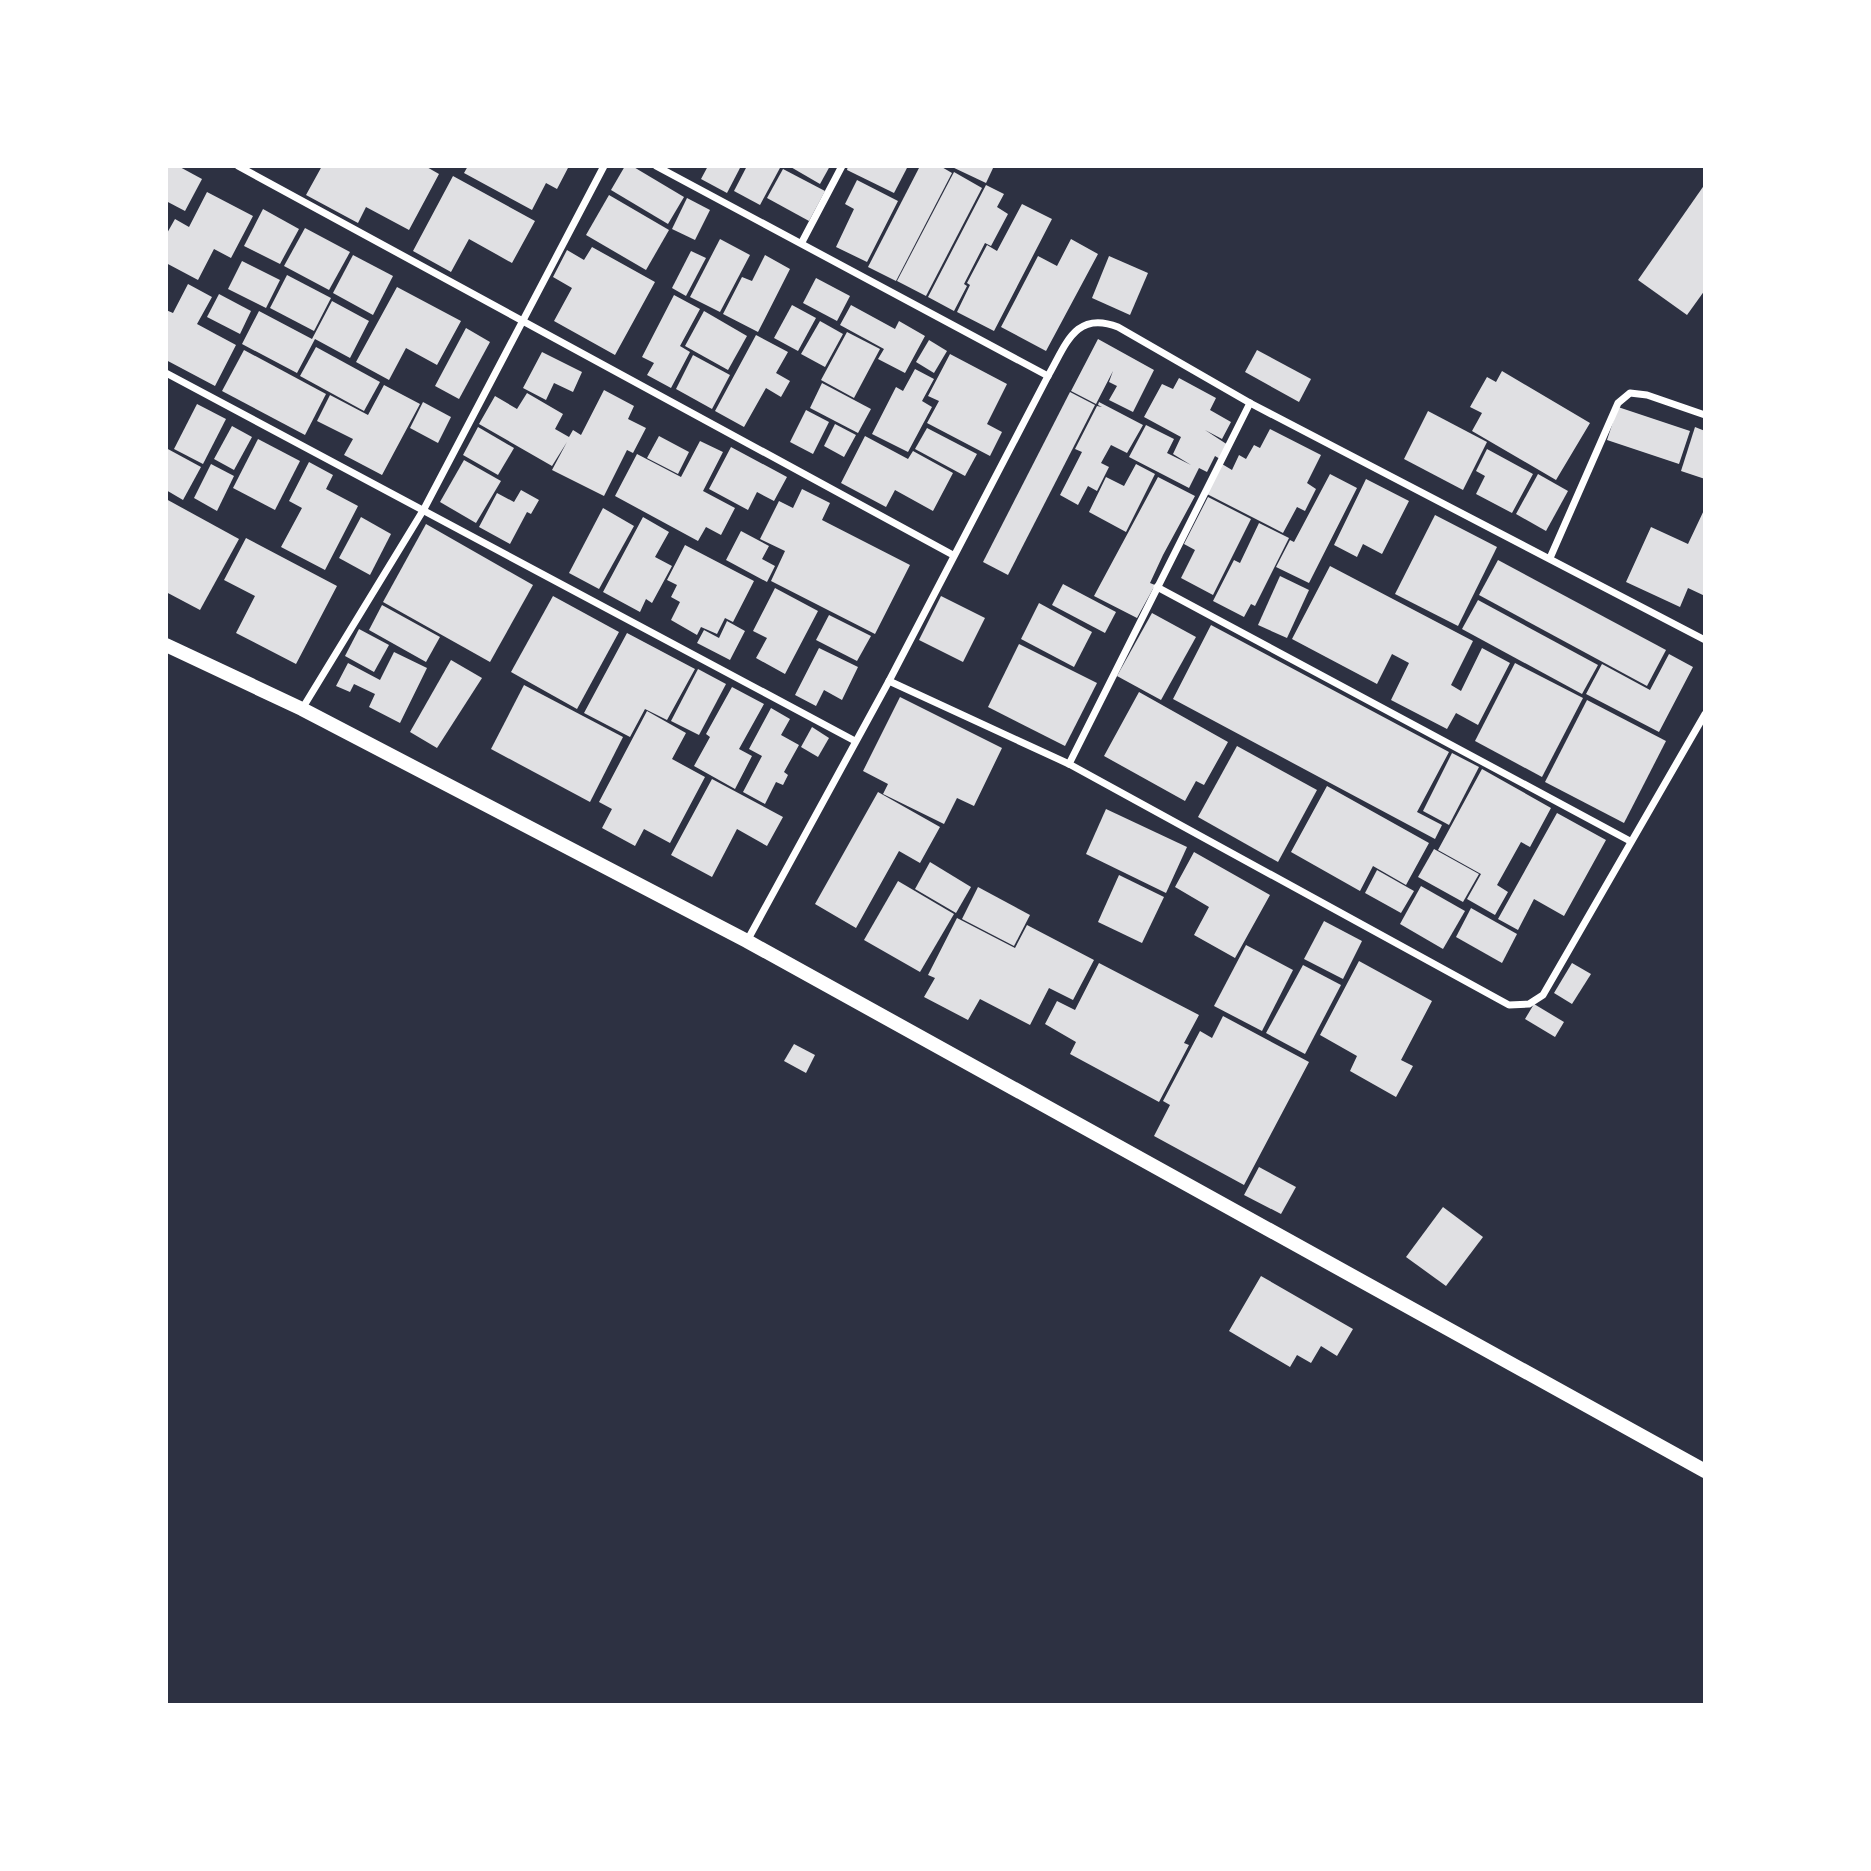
<svg xmlns="http://www.w3.org/2000/svg" width="1871" height="1871" font-family="Helvetica,sans-serif">
<rect width="100%" height="100%" fill="#2d3142"/>
<g fill="#e0e0e3">
<path d="M166 166H178L202 179 185 211 166 201Z"/>
<path d="M322 166H425L439 174 409 230 366 207 358 223 306 195Z"/>
<path d="M468 166H569L557 189 546 183 532 210 464 173Z"/>
<path d="M625 166H632L684 197 668 224 611 190Z"/>
<path d="M708 166H741L727 193 701 179Z"/>
<path d="M747 166H781L760 205 734 191Z"/>
<path d="M789 166H830L820 184Z"/>
<path d="M848 166H908L894 193 847 170Z"/>
<path d="M920 166H940L952 173 896 281 868 267Z"/>
<path d="M950 166H994L986 183Z"/>
<path d="M783 169 825 191 809 221 767 198Z"/>
<path d="M954 172 982 188 926 296 897 281Z"/>
<path d="M453 176 535 221 512 263 469 239 451 272 413 251Z"/>
<path d="M857 180 898 201 867 262 836 247 854 209 845 204Z"/>
<path d="M1705 184V290L1687 315 1638 280Z"/>
<path d="M986 185 1004 194 997 207 1008 214 991 246 985 243 964 284 967 286 954 311 928 297Z"/>
<path d="M207 192 253 216 231 258 214 249 198 280 166 263V235L175 219 189 227Z"/>
<path d="M609 195 669 230 646 270 586 235Z"/>
<path d="M687 198 710 210 695 240 672 229Z"/>
<path d="M1022 204 1052 219 994 331 957 312 970 285 967 283 987 245 997 251Z"/>
<path d="M263 209 299 229 280 264 244 246Z"/>
<path d="M305 228 350 252 329 290 284 266Z"/>
<path d="M720 239 750 255 720 312 690 297Z"/>
<path d="M1071 239 1098 254 1046 351 1001 327 1038 256 1057 266Z"/>
<path d="M592 247 655 282 615 355 554 321 572 288 553 277 567 250 584 260Z"/>
<path d="M691 251 706 258 686 296 672 288Z"/>
<path d="M353 255 393 276 373 315 333 293Z"/>
<path d="M765 255 790 269 758 332 723 314 742 277 752 281Z"/>
<path d="M1109 256 1148 273 1130 315 1092 298Z"/>
<path d="M242 261 280 280 266 308 228 289Z"/>
<path d="M287 275 331 298 314 331 270 308Z"/>
<path d="M816 278 850 296 837 321 803 303Z"/>
<path d="M188 284 212 297 197 324 236 345 215 386 166 360V310L173 313Z"/>
<path d="M397 287 461 321 437 365 406 348 389 380 356 362Z"/>
<path d="M219 294 251 311 240 334 207 317Z"/>
<path d="M674 295 700 309 680 346 690 352 671 388 647 375 654 363 642 357Z"/>
<path d="M332 301 369 321 350 358 315 339 297 373 242 344 259 311 312 339Z"/>
<path d="M792 305 816 318 798 351 774 338Z"/>
<path d="M851 305 895 329 899 321 925 336 905 373 878 359 884 349 840 325Z"/>
<path d="M704 311 747 336 728 370 685 346Z"/>
<path d="M820 321 843 334 825 367 801 354Z"/>
<path d="M466 328 490 342 459 399 435 386Z"/>
<path d="M847 332 880 349 854 398 821 380Z"/>
<path d="M756 335 788 352 776 373 790 381 781 397 766 388 744 427 715 411Z"/>
<path d="M1098 339 1154 370 1133 412 1109 400 1117 386 1109 382 1113 371 1096 404 1071 391Z"/>
<path d="M929 340 947 351 934 373 916 362Z"/>
<path d="M316 347 380 382 364 411 300 376Z"/>
<path d="M244 350 326 394 305 435 222 391Z"/>
<path d="M1257 350 1311 379 1299 402 1245 372Z"/>
<path d="M542 352 582 372 573 392 554 383 546 400 523 388Z"/>
<path d="M950 354 1007 384 987 424 1002 432 990 456 927 423 939 401 928 396Z"/>
<path d="M693 355 730 375 712 409 676 389Z"/>
<path d="M915 369 934 379 922 401 932 407 908 452 872 434 896 387 903 391Z"/>
<path d="M1502 371 1590 423 1556 480 1472 431 1482 413 1470 407 1487 377 1496 382Z"/>
<path d="M1179 378 1216 398 1210 410 1231 422 1222 439 1205 430 1228 445 1220 459 1215 456 1207 472 1199 468 1189 488 1129 457 1146 425 1174 439 1167 453 1191 465 1173 454 1181 437 1144 417 1162 384 1173 389Z"/>
<path d="M822 383 871 409 858 433 810 408Z"/>
<path d="M384 385 420 404 382 475 344 455 353 439 317 421 330 395 368 415Z"/>
<path d="M604 390 634 406 628 419 646 428 633 453 627 450 604 496 552 470 567 442 552 466 479 424 495 396 517 409 527 393 563 414 555 429 569 437 573 430 581 435Z"/>
<path d="M1070 392 1095 405 1008 575 983 562Z"/>
<path d="M423 402 451 417 438 443 410 428Z"/>
<path d="M1099 402 1143 425 1127 453 1111 445 1101 463 1109 467 1097 491 1088 486 1078 505 1060 495 1082 452 1075 449 1097 406 1102 407 1098 405Z"/>
<path d="M197 404 226 419 203 464 174 449Z"/>
<path d="M1618 407 1690 431 1679 464 1607 440Z"/>
<path d="M806 410 829 422 813 454 790 442Z"/>
<path d="M1428 411 1487 442 1463 490 1404 459Z"/>
<path d="M835 424 856 435 844 457 824 446Z"/>
<path d="M232 426 252 437 234 470 214 459Z"/>
<path d="M478 427 514 448 498 475 463 455Z"/>
<path d="M1695 427 1705 431V479L1681 471Z"/>
<path d="M927 428 977 454 965 476 915 449Z"/>
<path d="M1270 429 1321 455 1307 483 1316 489 1305 511 1297 507 1283 533 1207 494 1222 464 1232 470 1239 455 1246 459 1254 445 1260 448Z"/>
<path d="M659 436 689 452 678 474 647 458Z"/>
<path d="M865 436 908 459 913 451 953 473 933 511 895 490 886 507 841 483Z"/>
<path d="M258 439 300 461 275 510 233 488Z"/>
<path d="M700 441 723 452 703 491 735 508 721 535 706 527 698 541 615 496 637 454 681 477Z"/>
<path d="M731 447 787 477 774 501 757 492 748 510 709 489Z"/>
<path d="M166 448 201 467 183 500 166 490Z"/>
<path d="M1487 449 1533 474 1512 513 1476 494 1485 476 1476 471Z"/>
<path d="M464 460 501 481 476 523 440 502Z"/>
<path d="M309 462 333 475 326 489 358 506 325 570 281 547 302 508 289 501Z"/>
<path d="M211 464 234 476 217 511 194 498Z"/>
<path d="M1136 464 1155 474 1126 532 1089 512 1106 477 1124 486Z"/>
<path d="M1330 474 1357 488 1309 583 1276 567 1290 540 1294 542Z"/>
<path d="M1538 474 1568 491 1546 531 1516 514Z"/>
<path d="M1158 477 1195 496 1163 555 1150 583 1155 585 1137 618 1094 596Z"/>
<path d="M1366 479 1409 501 1382 554 1363 544 1357 557 1334 545Z"/>
<path d="M802 489 830 503 822 520 910 565 875 634 771 581 785 551 760 539 779 501 793 508Z"/>
<path d="M521 490 539 500 531 514 527 512 510 544 479 527 497 493 514 502Z"/>
<path d="M1208 497 1251 519 1213 595 1181 578 1195 550 1184 544Z"/>
<path d="M166 499 239 539 200 610 166 592Z"/>
<path d="M603 508 634 526 599 589 569 573Z"/>
<path d="M1705 508V596L1688 588 1680 607 1626 582 1651 527 1688 544Z"/>
<path d="M1435 515 1497 547 1458 626 1395 594Z"/>
<path d="M361 517 391 534 370 575 339 558Z"/>
<path d="M643 517 669 532 655 557 672 566 652 603 646 599 640 612 603 592Z"/>
<path d="M1259 523 1289 538 1255 606 1251 604 1244 617 1213 601 1234 560 1240 563Z"/>
<path d="M426 524 533 585 490 662 383 602Z"/>
<path d="M741 531 769 546 762 559 775 566 767 582 726 560Z"/>
<path d="M246 538 337 586 296 664 236 633 255 596 224 580Z"/>
<path d="M685 545 754 581 733 622 725 618 717 634 701 627 697 635 671 620 680 602 671 597 677 585 667 580Z"/>
<path d="M1498 560 1666 650 1647 686 1479 595Z"/>
<path d="M1330 566 1473 641 1451 685 1461 691 1482 648 1510 663 1478 725 1456 713 1447 729 1391 700 1409 663 1392 654 1377 684 1292 639Z"/>
<path d="M1280 576 1309 590 1287 638 1258 625Z"/>
<path d="M1063 584 1116 612 1105 633 1052 605Z"/>
<path d="M775 588 818 611 785 674 756 658 767 638 753 631Z"/>
<path d="M553 596 619 632 577 709 511 672Z"/>
<path d="M941 596 985 618 963 662 919 640Z"/>
<path d="M1478 600 1598 665 1582 694 1462 629Z"/>
<path d="M1039 603 1092 632 1074 667 1021 639Z"/>
<path d="M382 605 440 637 426 662 369 630Z"/>
<path d="M1152 613 1196 637 1161 700 1117 676Z"/>
<path d="M829 615 871 636 857 661 816 640Z"/>
<path d="M727 621 745 631 730 660 697 643 704 630 719 638Z"/>
<path d="M1211 625 1449 752 1417 812 1442 825 1435 839 1173 699Z"/>
<path d="M359 629 389 645 374 672 345 656Z"/>
<path d="M627 633 695 669 667 720 645 709 630 737 584 713Z"/>
<path d="M1019 644 1097 683 1065 746 988 707Z"/>
<path d="M819 648 858 667 842 700 824 690 816 706 795 695Z"/>
<path d="M394 652 427 668 400 723 369 707 375 694 354 684 350 692 336 686 348 663 380 680Z"/>
<path d="M1669 654 1693 667 1659 732 1586 694 1602 664 1650 690Z"/>
<path d="M451 660 482 678 437 748 410 732Z"/>
<path d="M1515 663 1583 698 1542 777 1475 741Z"/>
<path d="M698 669 726 684 699 735 671 721Z"/>
<path d="M524 685 623 737 590 802 491 749Z"/>
<path d="M732 687 764 704 739 749 752 756 735 789 694 766 710 737 706 734Z"/>
<path d="M1139 692 1228 742 1204 785 1196 781 1185 801 1104 756Z"/>
<path d="M900 697 1002 748 974 806 957 798 944 824 883 794 888 784 863 771Z"/>
<path d="M1587 700 1666 741 1624 823 1545 782Z"/>
<path d="M771 708 790 719 781 735 799 745 784 772 788 775 783 785 776 782 765 804 743 792 762 756 749 749Z"/>
<path d="M647 711 686 733 672 759 705 777 670 843 644 829 635 846 602 828 612 809 599 802Z"/>
<path d="M812 727 829 738 818 757 801 747Z"/>
<path d="M1237 746 1317 790 1278 862 1198 817Z"/>
<path d="M1452 753 1479 767 1449 825 1423 811Z"/>
<path d="M1482 769 1551 808 1530 847 1521 842 1497 885 1508 892 1495 915 1467 899 1481 874 1438 850Z"/>
<path d="M712 779 783 817 767 846 737 829 712 877 671 855Z"/>
<path d="M1327 786 1429 843 1406 885 1373 866 1360 891 1291 852Z"/>
<path d="M878 792 940 827 920 863 899 851 856 928 815 904Z"/>
<path d="M1106 809 1187 847 1166 893 1086 854Z"/>
<path d="M1557 813 1606 840 1564 916 1534 899 1518 930 1498 919Z"/>
<path d="M1434 849 1479 874 1463 902 1418 877Z"/>
<path d="M1194 852 1270 895 1235 958 1194 935 1209 907 1175 887Z"/>
<path d="M930 862 971 887 956 913 915 889Z"/>
<path d="M1377 870 1414 891 1401 913 1365 893Z"/>
<path d="M1119 875 1164 897 1142 943 1098 922Z"/>
<path d="M898 881 954 914 920 972 864 940Z"/>
<path d="M1421 886 1465 911 1443 949 1400 924Z"/>
<path d="M978 887 1030 915 1014 946 962 919Z"/>
<path d="M1471 908 1517 934 1502 963 1456 937Z"/>
<path d="M957 918 1015 948 1027 925 1094 960 1073 1000 1049 988 1030 1025 980 999 968 1020 924 997 935 978 928 975Z"/>
<path d="M1324 921 1362 941 1343 979 1304 959Z"/>
<path d="M1246 945 1293 970 1262 1031 1214 1006Z"/>
<path d="M1359 961 1432 1001 1401 1060 1413 1066 1396 1097 1350 1071 1357 1056 1320 1035Z"/>
<path d="M1099 963 1199 1015 1184 1043 1189 1045 1159 1102 1070 1054 1076 1042 1045 1024 1057 1001 1075 1010Z"/>
<path d="M1572 963 1591 974 1572 1004 1554 993Z"/>
<path d="M1303 965 1341 985 1305 1054 1266 1033Z"/>
<path d="M1534 1004 1564 1022 1555 1037 1525 1019Z"/>
<path d="M1223 1016 1309 1062 1244 1185 1154 1136 1170 1105 1163 1101 1200 1031 1212 1038Z"/>
<path d="M794 1044 815 1055 806 1073 784 1061Z"/>
<path d="M1259 1167 1296 1187 1281 1214 1244 1195Z"/>
<path d="M1443 1207 1483 1237 1446 1286 1406 1257Z"/>
<path d="M1261 1276 1353 1329 1337 1356 1321 1346 1311 1363 1297 1355 1290 1367 1229 1331Z"/>
</g>
<g fill="none" stroke-linecap="round" stroke-linejoin="round">
<g stroke="#fff" stroke-width="7">
<path d="M238 166 953 555"/>
<path d="M656 166 1048 376"/>
<path d="M802 242 842 166"/>
<path d="M166 373 855 741"/>
<path d="M1550 558 1618 403 1630 393 1647 395 1705 415"/>
<path d="M1157 587 1630 841"/>
<path d="M889 681 1069 764 1509 1005 1529 1004 1543 995 1705 714"/>
<path d="M302 709 424 509 604 166"/>
<path d="M1069 764 1250 403"/>
<path d="M747 941 889 681 1048 376C1066 345 1075 310 1118 327L1250 403 1705 640"/>
</g>
<path stroke="#fff" stroke-width="14" d="M166 645 302 709 747 941 1705 1471"/>
</g>
<rect width="1871" height="1871" fill="none" stroke="#ffffff" stroke-width="336"/>
</svg>
